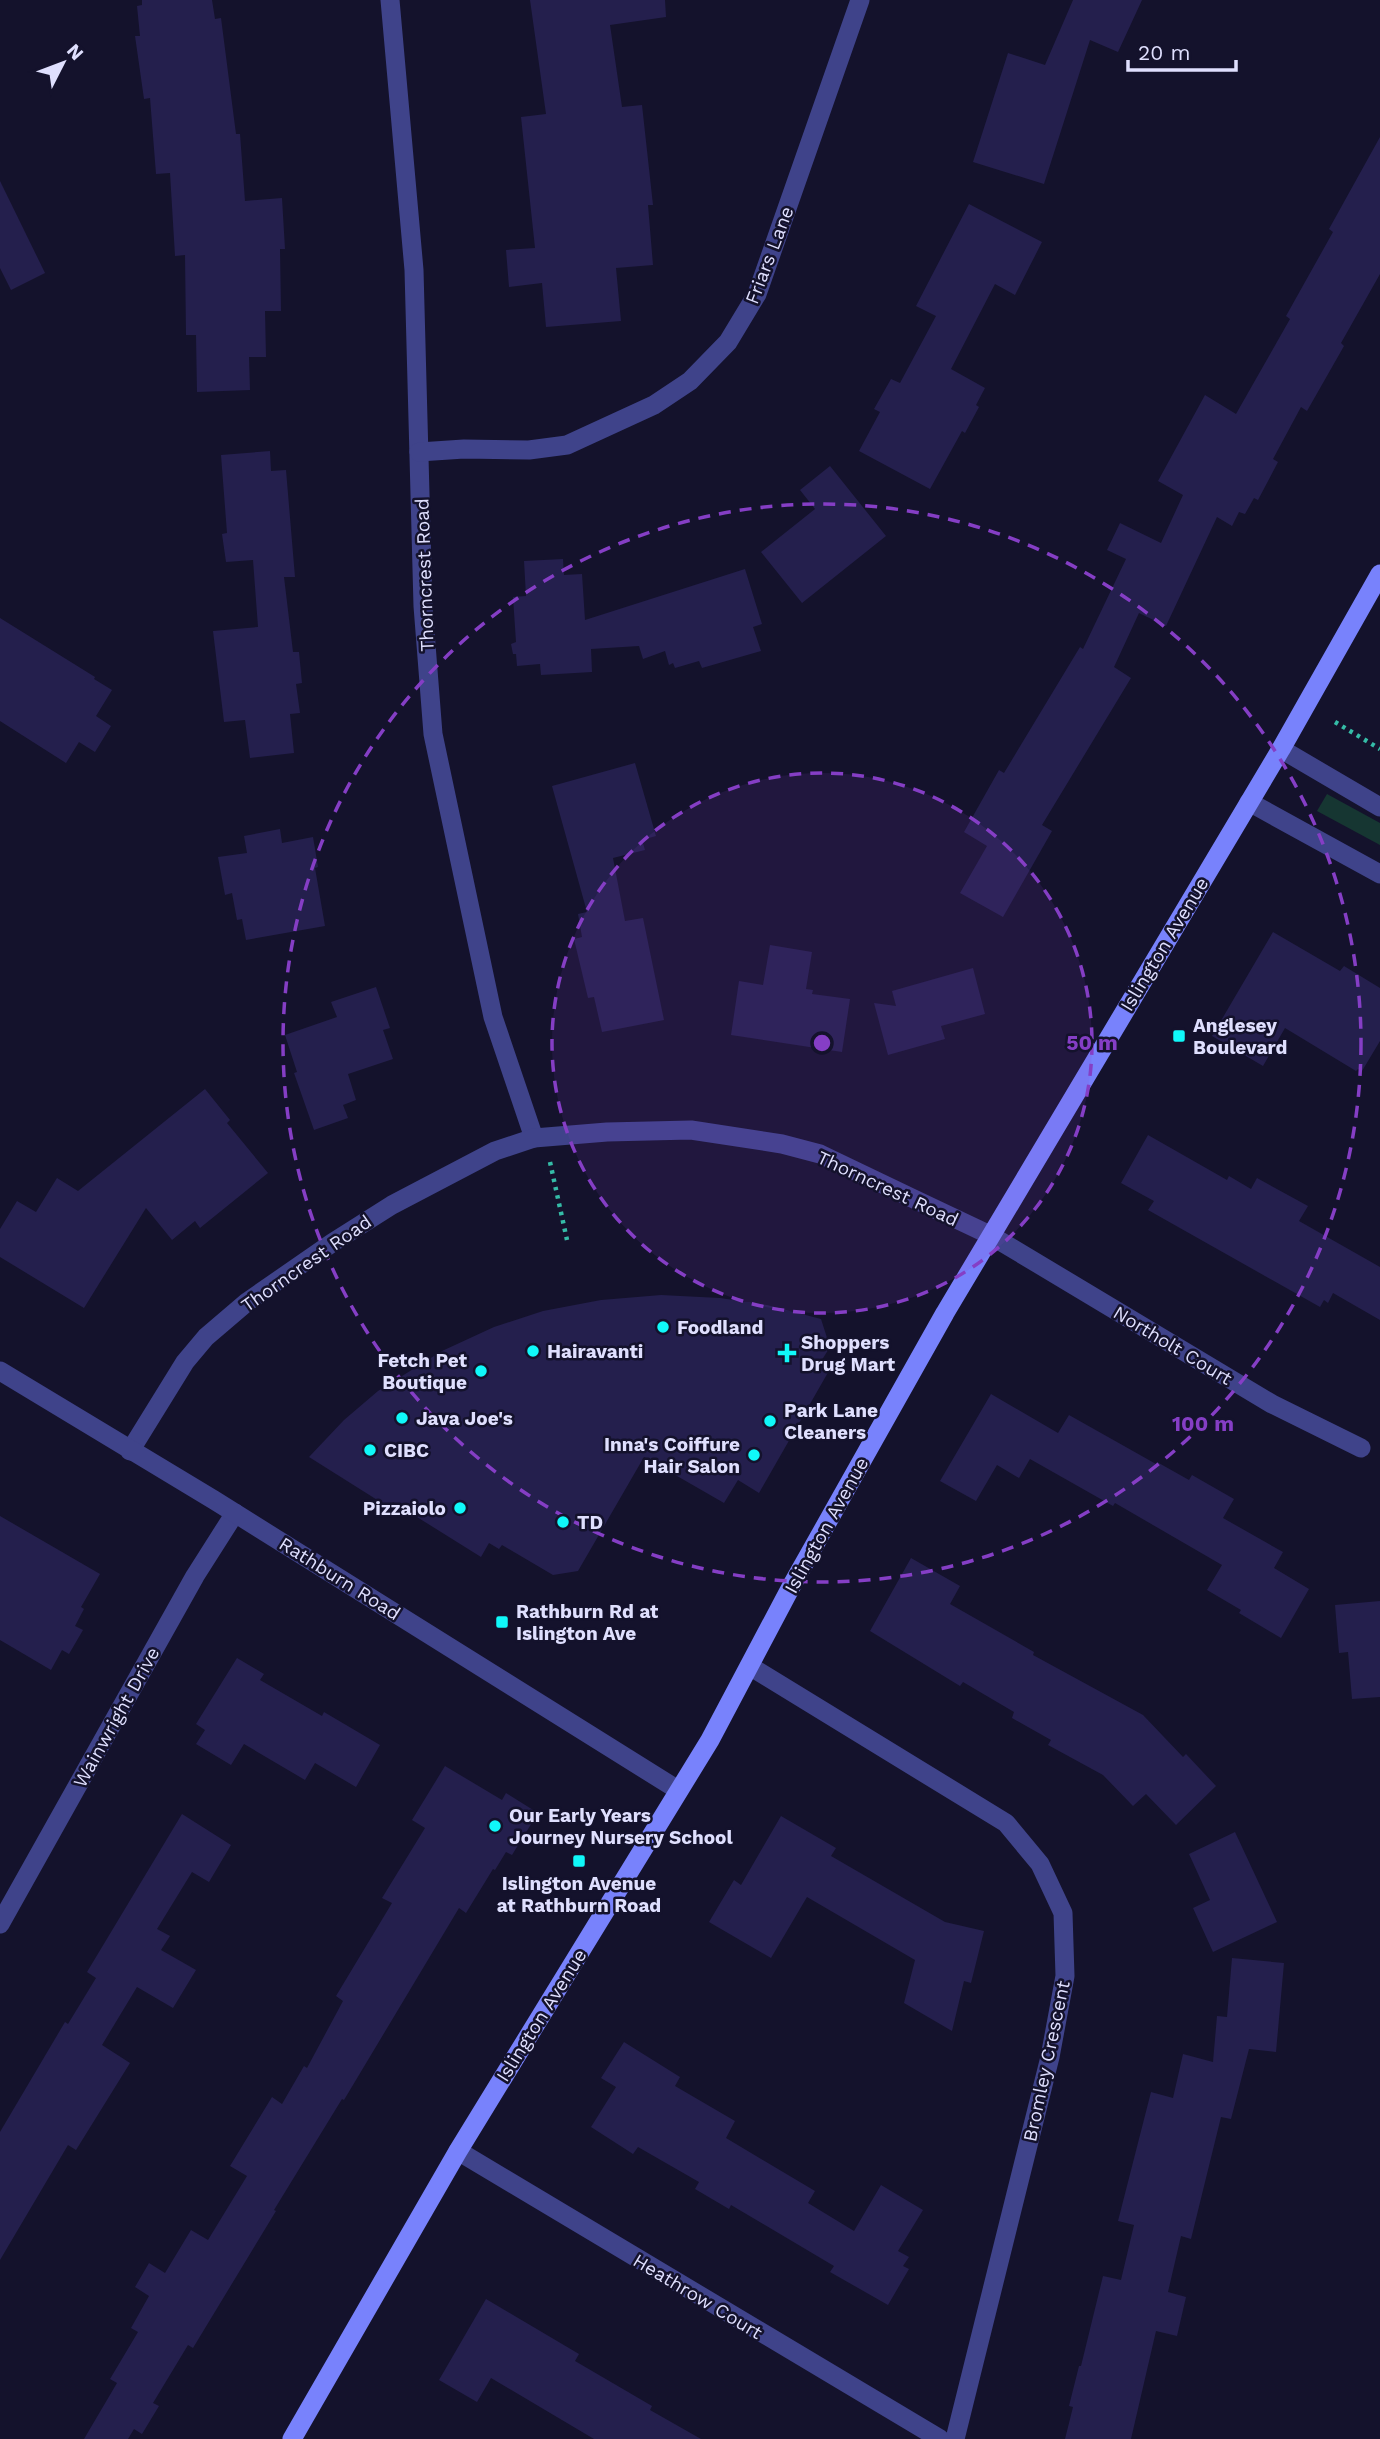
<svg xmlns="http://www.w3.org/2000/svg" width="1380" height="2439" font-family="'Work Sans',sans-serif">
<rect width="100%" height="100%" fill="#14122c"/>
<path fill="#163632" d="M1327 794 1380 823V845L1317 811Z"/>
<g fill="#241f4d">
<path d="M142 0H212L215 19 221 18 236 134H240L245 201 282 198 285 249H280L281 311H265L266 357H249L250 390 197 392 196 335H186L185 255 175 256 170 173 156 174 150 98 144 99 135 36H140L137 6 142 5Z"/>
<path d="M530 0H665L666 17 610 25 622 107 642 105 653 205H648L653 265 616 268 621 321 546 327 542 283 509 287 506 250 535 248 521 117 546 114Z"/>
<path d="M1073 0H1142L1118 52 1090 40 1044 184 973 162 1008 53 1045 65Z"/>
<path d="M1380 137V274L1341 343 1344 346 1307 411 1301 407 1273 459 1278 462 1258 500 1254 498 1245 514 1239 512 1232 526 1217 517 1166 626 1139 613 1114 667 1131 678 1042 825 1052 831 1003 917 960 893 987 846 964 832 999 770 1004 773 1080 647 1083 649 1126 559 1107 550 1120 523 1161 543 1183 495 1158 481 1205 395 1236 414 1290 319 1286 316 1333 232 1329 229Z"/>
<path d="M0 181 45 273 11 290 0 268Z"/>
<path d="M969 204 1042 242 1015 295 995 284 951 369 985 388 976 405 979 407 965 433 962 431 930 489 859 451 880 412 874 409 891 379 900 383 936 316 916 306Z"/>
<path d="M270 451 271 471 286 470 295 577H284L293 652H299L302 683 296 684 300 713 290 714 294 753 250 758 245 720 224 722 213 631 258 627 253 560 226 562 222 534 227 533 221 455Z"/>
<path d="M830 466 886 536 802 603 761 552 815 509 800 490Z"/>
<path d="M563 559 564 575 582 574 585 620 745 569 762 624 753 627 761 651 702 668 699 661 675 668 673 663 669 665 665 651 643 659 639 646 591 649 592 672 541 675 540 664 517 666 516 654H513L511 644 516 642 513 597 526 596 524 561Z"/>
<path d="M0 618 95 677 94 679 112 690 96 716 111 726 95 752 79 742 66 763 0 721Z"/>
<path d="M635 763 656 836 642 840 645 850 613 858 625 921 643 918 664 1020 602 1032 594 997 588 998 574 939 582 937 578 914 587 912 552 786Z"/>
<path d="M280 829 282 843 313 837 318 867 315 868 325 926 246 940 242 919 237 920 232 893 225 895 218 857 247 853 244 836Z"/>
<path d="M1273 932 1340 971 1344 966 1380 988V1041L1362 1071 1358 1069 1356 1071 1285 1028 1263 1066 1212 1036Z"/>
<path d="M770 945 812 952 806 989 813 990 812 994 850 999 842 1052 731 1035 739 981 763 985Z"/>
<path d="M973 968 985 1014 941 1026 945 1039 888 1055 874 1003 896 1006 892 991Z"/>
<path d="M376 987 390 1028 383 1030 393 1059 348 1074 356 1100 343 1105 348 1118 314 1130 294 1073 297 1072 285 1035 337 1017 331 1002Z"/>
<path d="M205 1089 230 1120 227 1123 268 1173 200 1228 195 1221 172 1240 146 1208 84 1308 0 1257V1229L17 1201 36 1212 57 1178 78 1191Z"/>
<path d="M1148 1135 1227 1180 1229 1176 1251 1189 1257 1178 1308 1206 1299 1221 1380 1267V1320L1333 1293 1328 1303 1324 1300 1320 1307 1148 1210 1154 1201 1121 1183Z"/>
<path d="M661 1295 720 1298 767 1305 821 1319 830 1347 820 1363 830 1369 759 1493 738 1480 724 1503 644 1457 578 1571 553 1575 502 1545 499 1549 489 1543 481 1557 393 1502 390 1508 309 1457 344 1420 378 1391 442 1351 494 1327 543 1311 601 1300Z"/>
<path d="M991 1394 1058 1433 1069 1415 1156 1464 1157 1462 1189 1480 1192 1475 1234 1499 1223 1518 1283 1552 1274 1568 1309 1589 1281 1638 1239 1613 1241 1610 1207 1590 1222 1565 1115 1503 1113 1506 1030 1459 1019 1478 997 1465 976 1501 940 1481Z"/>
<path d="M0 1516 100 1574 81 1607 84 1609 75 1626 83 1630 69 1654 62 1650 51 1670 0 1640Z"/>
<path d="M911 1558 960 1586 950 1604 1034 1652 1033 1655 1143 1715 1183 1757 1186 1754 1216 1786 1176 1825 1146 1794 1133 1806 1103 1775 1048 1745 1051 1740 1012 1718 1014 1712 963 1682 960 1686 870 1631Z"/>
<path d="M1380 1601V1697L1352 1699 1348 1652 1339 1653 1335 1605Z"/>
<path d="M237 1658 264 1674 260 1680 322 1716 324 1712 380 1745 356 1787 315 1763 305 1780 244 1744 231 1765 196 1744 205 1730 196 1724Z"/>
<path d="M445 1766 502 1800 506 1793 538 1813 512 1855 506 1852 495 1870 493 1869 466 1913 459 1908 344 2100 342 2099 274 2210 276 2211 193 2348 188 2345 153 2403 159 2406 142 2434 134 2429 128 2439H84L117 2383 110 2379 138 2332 131 2328 149 2296 135 2287 149 2263 165 2273 191 2230 208 2240 247 2176 230 2166 272 2097 282 2104 304 2066 307 2068 343 2001 336 1996 392 1903 382 1898 425 1828 412 1820Z"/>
<path d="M182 1814 231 1845 209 1882 192 1872 157 1929 170 1936 161 1950 196 1970 173 2008 137 1987 102 2045 130 2063 76 2150 68 2145 0 2260V2132L65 2022 68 2024 96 1978 87 1972Z"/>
<path d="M781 1816 836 1848 831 1856 945 1922 984 1931 971 1983 964 1981 952 2031 904 2003 915 1960 807 1897 771 1958 709 1922 734 1880 741 1885Z"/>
<path d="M1235 1832 1277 1922 1213 1952 1193 1908 1210 1900 1189 1854Z"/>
<path d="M1232 1958 1284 1963 1276 2052 1249 2049 1231 2119 1221 2117 1191 2239 1181 2236 1168 2292 1186 2297 1177 2336 1156 2331 1131 2439H1065L1073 2407 1069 2406 1079 2366H1081L1103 2276 1121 2280 1134 2225 1118 2221 1151 2092 1173 2098 1183 2054 1213 2062 1217 2016 1227 2017Z"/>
<path d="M624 2042 680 2077 675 2086 735 2121 726 2138 815 2191 808 2203 854 2231 881 2185 923 2210 898 2251 909 2257 903 2266 909 2269 888 2305 830 2272 834 2266 731 2205 729 2209 695 2189 699 2182 638 2147 633 2154 591 2127 616 2087 601 2078Z"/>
<path d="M486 2299 579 2354 575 2361 652 2406 650 2410 701 2439H594L491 2378 477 2402 439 2380Z"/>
</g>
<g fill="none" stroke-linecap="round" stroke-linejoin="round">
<g stroke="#35bca7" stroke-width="4.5" stroke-dasharray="3.5 5" stroke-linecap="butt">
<path d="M1335 722 1380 749"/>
<path d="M550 1162 567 1240"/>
</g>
<g stroke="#3f438a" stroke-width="19">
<path d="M390 0 414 270 423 606 433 734 493 1017 534 1138"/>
<path d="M419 452 464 449 529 450 567 445 654 405 690 381 728 342 757 294 860 0"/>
<path d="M130 1451 185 1362 206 1337 247 1302 332 1243 392 1205 495 1151 534 1138 607 1132 691 1130 782 1144 820 1154 916 1200 990 1235 1272 1404 1361 1448"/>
<path d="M751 1667 1006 1823 1040 1864 1063 1913 1065 1976 1050 2057 955 2439"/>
<path d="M0 1924 195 1576 235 1513"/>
<path d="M458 2151 940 2439"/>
</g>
<g stroke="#3f438a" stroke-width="19">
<path d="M1281 749 1380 807"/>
<path d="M1249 802 1380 874"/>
<path d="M0 1371 214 1500 678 1790"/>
</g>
<path stroke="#7882fc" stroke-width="19" d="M292 2439 458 2151 710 1740 792 1585 945 1313 1281 749 1380 574"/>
</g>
<circle cx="822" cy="1043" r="270" fill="#853ec5" fill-opacity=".12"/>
<g fill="none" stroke="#853ec5" stroke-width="3.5" stroke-dasharray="12 9">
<circle cx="822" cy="1043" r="270"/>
<circle cx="822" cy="1043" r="539"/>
</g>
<g fill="#10f8f9" stroke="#14122c" stroke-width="2.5">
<rect x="1172" y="1029" width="14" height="14" rx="3.5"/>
<circle cx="663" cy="1327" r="7"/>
<circle cx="533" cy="1351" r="7"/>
<path d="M783.5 1342.5h7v7h7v7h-7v7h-7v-7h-7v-7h7z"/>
<circle cx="481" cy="1371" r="7"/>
<circle cx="402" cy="1418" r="7"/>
<circle cx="770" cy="1421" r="7"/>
<circle cx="370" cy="1450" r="7"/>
<circle cx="754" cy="1455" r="7"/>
<circle cx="460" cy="1508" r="7"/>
<circle cx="563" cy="1522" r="7"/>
<rect x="495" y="1615" width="14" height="14" rx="3.5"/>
<circle cx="495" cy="1826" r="7"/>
<rect x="572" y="1854" width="14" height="14" rx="3.5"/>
</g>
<g text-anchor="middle" stroke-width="5" stroke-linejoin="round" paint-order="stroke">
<g font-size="19" fill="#dfdffe" stroke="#14122c">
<text transform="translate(769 255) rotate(-69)" y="7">Friars Lane</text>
<text transform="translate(424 575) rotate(-92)" y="7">Thorncrest Road</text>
<text transform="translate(1164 944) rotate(-59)" y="7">Islington Avenue</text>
<text transform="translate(888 1188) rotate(25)" y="7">Thorncrest Road</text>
<text transform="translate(306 1263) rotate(-35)" y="7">Thorncrest Road</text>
<text transform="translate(1173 1345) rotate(31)" y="7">Northolt Court</text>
<text transform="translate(826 1525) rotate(-61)" y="7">Islington Avenue</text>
<text transform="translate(340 1578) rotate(32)" y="7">Rathburn Road</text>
<text transform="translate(116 1717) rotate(-61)" y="7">Wainwright Drive</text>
<text transform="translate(541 2015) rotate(-58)" y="7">Islington Avenue</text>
<text transform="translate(1046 2061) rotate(-78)" y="7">Bromley Crescent</text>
<text transform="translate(698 2296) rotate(31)" y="7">Heathrow Court</text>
</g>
<g font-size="19" font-weight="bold" fill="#dfdffe" stroke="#14122c" text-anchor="start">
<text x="1193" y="1032">Anglesey<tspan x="1193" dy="22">Boulevard</tspan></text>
<text x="677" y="1334">Foodland</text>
<text x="801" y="1349">Shoppers<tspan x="801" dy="22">Drug Mart</tspan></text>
<text x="547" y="1358">Hairavanti</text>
<text x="467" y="1367" text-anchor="end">Fetch Pet<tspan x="467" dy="22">Boutique</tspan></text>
<text x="784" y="1417">Park Lane<tspan x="784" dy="22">Cleaners</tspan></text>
<text x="416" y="1425">Java Joe's</text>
<text x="740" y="1451" text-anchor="end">Inna's Coiffure<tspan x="740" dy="22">Hair Salon</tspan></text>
<text x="384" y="1457">CIBC</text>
<text x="446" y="1515" text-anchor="end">Pizzaiolo</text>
<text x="577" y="1529">TD</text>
<text x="516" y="1618">Rathburn Rd at<tspan x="516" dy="22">Islington Ave</tspan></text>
<text x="509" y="1822">Our Early Years<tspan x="509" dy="22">Journey Nursery School</tspan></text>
<text x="579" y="1890" text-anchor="middle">Islington Avenue<tspan x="579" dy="22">at Rathburn Road</tspan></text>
</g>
</g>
<circle cx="822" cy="1043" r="10" fill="#853ec5" stroke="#14122c" stroke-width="3.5"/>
<g font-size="21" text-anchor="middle" font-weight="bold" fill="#853ec5" stroke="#14122c" stroke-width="5" stroke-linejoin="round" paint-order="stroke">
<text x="1092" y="1050">50 m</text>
<text x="1203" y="1431">100 m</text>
</g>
<g transform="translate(63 63) rotate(48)" stroke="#14122c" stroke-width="5" paint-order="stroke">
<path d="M0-5L12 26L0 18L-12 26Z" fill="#dfdffe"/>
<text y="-10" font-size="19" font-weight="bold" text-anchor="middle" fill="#dfdffe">N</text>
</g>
<path d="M1128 60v10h108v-10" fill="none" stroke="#dfdffe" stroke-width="3.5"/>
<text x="1138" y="60" font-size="21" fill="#dfdffe" stroke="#14122c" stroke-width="5" paint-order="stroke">20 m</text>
</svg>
